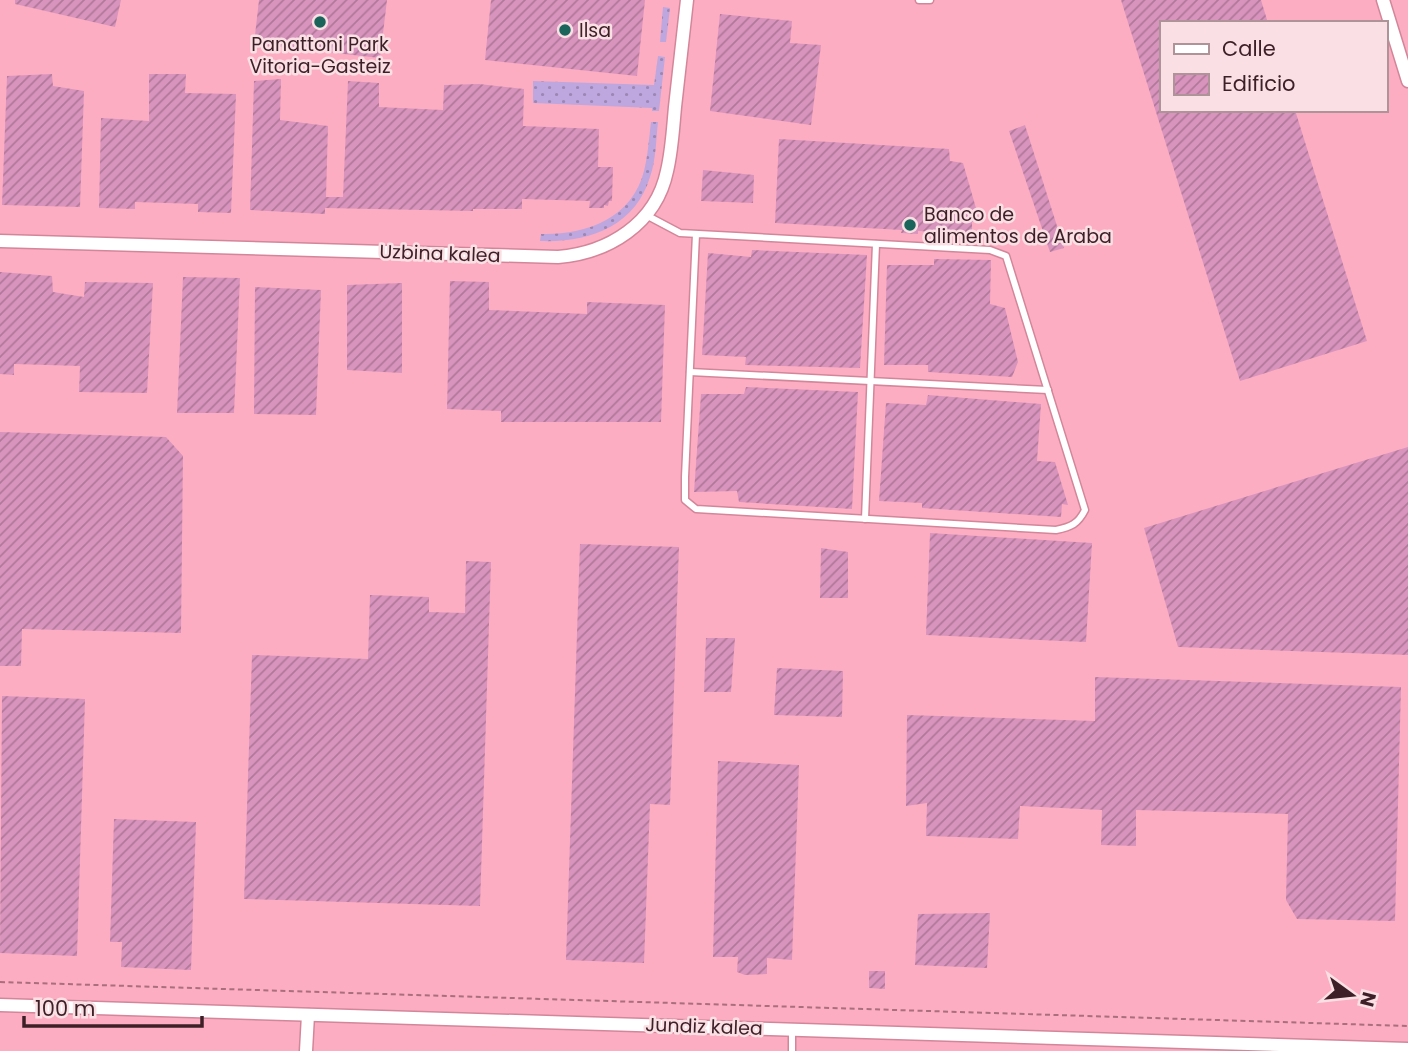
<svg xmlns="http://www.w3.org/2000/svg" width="1408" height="1051" font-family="Poppins,sans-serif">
<defs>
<pattern id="grass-dots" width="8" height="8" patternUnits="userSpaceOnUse" patternTransform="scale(1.75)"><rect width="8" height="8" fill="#bea7de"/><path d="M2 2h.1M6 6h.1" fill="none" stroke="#9c87b4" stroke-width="1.8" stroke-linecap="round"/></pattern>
<pattern id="building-hatch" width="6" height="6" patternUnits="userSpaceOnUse" patternTransform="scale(1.75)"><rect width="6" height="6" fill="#d894bd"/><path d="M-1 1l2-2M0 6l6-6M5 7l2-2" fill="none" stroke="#b0789a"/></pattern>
</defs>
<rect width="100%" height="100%" fill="#fdadc1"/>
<g fill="url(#grass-dots)">
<path d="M663 7 670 8 666 42H660Z"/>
<path d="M658 56 665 57 659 111H652V108L533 103V81L654 85Z"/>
<path d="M651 122H658C656 140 656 160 650 177 635 227 588 243 540 241L541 234C585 235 632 219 644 171 648 155 649 138 651 122Z"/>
</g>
<g fill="url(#building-hatch)">
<path d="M15 0H121L115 27 15 4Z"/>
<path d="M259 0H387L380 58 254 44Z"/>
<path d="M491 0H645L637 76 485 60Z"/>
<path d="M1121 0H1261L1268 23H1161V110H1295L1367 341 1240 381Z"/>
<path d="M720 14 792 21 790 43 821 45 811 125 710 111Z"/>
<path d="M52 74 53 86 84 91 80 207 2 205 7 76Z"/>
<path d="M149 74H186L185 93 236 94 231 213 198 212V204L135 202V209L99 208 101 118 149 121Z"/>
<path d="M281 79 280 120 328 126 326 197H343L348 81 379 83V107L443 110 444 85 479 84 524 89 523 126 599 129 598 167H613L612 201H609L608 206 604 205V208H589L590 201 522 199V209H473V211L325 208V214L250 210 254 81Z"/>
<path d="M1025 125 1064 248 1050 252 1009 131Z"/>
<path d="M779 139 949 149 950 161 963 163 980 222H972V234L918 231V234L901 233 902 230 775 223Z"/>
<path d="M703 170 754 175 753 203 701 201Z"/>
<path d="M752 250 867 255 860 368 745 365 746 357 702 355 708 253 751 257Z"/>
<path d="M934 259 991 260 990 304 1005 308 1018 362 1012 377 928 372V365H884L887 265H934Z"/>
<path d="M0 272 52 276 53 292 84 297 85 282 153 283 147 393 79 392 80 366 14 364V375L0 374Z"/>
<path d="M183 277 240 278 234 413H177Z"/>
<path d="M450 281 489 282V310L587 314V302L665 305 661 422H501V411L447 409Z"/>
<path d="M402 283V373L347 370V285Z"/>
<path d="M255 287 321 290 316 415 254 414Z"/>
<path d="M746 387 858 392 852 509 739 502 737 491 694 492 701 394H744Z"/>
<path d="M928 395 1041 404 1037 461 1055 462 1068 505 1062 504 1061 517 922 508V503L879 501 886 403 926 405Z"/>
<path d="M0 432 166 437 183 456 181 633 22 629 21 666H0Z"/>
<path d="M1408 447V655L1178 647 1144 528Z"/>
<path d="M930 533 1092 543 1086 642 926 635Z"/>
<path d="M580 544 679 547 670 805 650 804 644 963 566 960Z"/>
<path d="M821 548 848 552V598H820Z"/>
<path d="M466 561 491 562 480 906 244 899 252 655 368 659 370 595 429 597V612L465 613Z"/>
<path d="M706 638H735L731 692H704Z"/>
<path d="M777 668 843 671 842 717 774 715Z"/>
<path d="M1095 677 1401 687 1395 921 1297 919 1286 900 1288 814 1136 810V846L1101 845 1102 810 1020 806 1018 839 926 836 927 803 906 806 907 715 1095 721Z"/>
<path d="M2 696 85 699 77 956 0 953Z"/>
<path d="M718 761 799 765 792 960 767 958V974L745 975 737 972 738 957H713Z"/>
<path d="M114 819 196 822 191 970 121 967 122 942H110Z"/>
<path d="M990 913 987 968 915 965 918 914Z"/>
<path d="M869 971H885V989L869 988Z"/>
</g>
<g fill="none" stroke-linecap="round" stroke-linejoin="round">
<defs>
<g id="lane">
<path d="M919 0H930"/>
<path d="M646 215 680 233 990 250 1006 256 1085 510C1078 524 1071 527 1056 530L696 509 685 500V477L696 234"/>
<path d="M690 372 1048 390"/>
<path d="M865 519 876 244"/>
<path d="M792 1051V1029"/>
</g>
<g id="street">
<path d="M1383 0 1408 81"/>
<path d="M0 241 558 257C608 253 656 224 667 171 672 150 673 128 675 107 679 71 683 36 687 0"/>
<path d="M0 1005 1408 1049"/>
<path d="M306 1051 308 1015"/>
</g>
</defs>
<use href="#lane" stroke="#d3869a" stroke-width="9"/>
<use href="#street" stroke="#d3869a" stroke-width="15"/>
<path stroke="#a96f7d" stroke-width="2" stroke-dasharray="5 3.5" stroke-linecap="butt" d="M0 982 1408 1026"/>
<use href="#lane" stroke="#fff" stroke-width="6"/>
<use href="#street" stroke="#fff" stroke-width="12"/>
</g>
<g fill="#1a645b" stroke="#fae0e5" stroke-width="2.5">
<circle cx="320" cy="22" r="7"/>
<circle cx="565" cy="30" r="7"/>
<circle cx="910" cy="225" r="7"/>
</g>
<g text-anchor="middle" stroke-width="5" stroke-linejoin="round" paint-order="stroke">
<g font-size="19" fill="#3d1f27" stroke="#fae0e5" text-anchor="start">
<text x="579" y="37">Ilsa</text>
<text x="320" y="51" text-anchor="middle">Panattoni Park<tspan x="320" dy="22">Vitoria-Gasteiz</tspan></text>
<text x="924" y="221">Banco de<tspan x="924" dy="22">alimentos de Araba</tspan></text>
</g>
<g font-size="19" fill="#3d1f27" stroke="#fae0e5">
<text transform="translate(440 253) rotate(2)" y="7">Uzbina kalea</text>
<text transform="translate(704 1026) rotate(2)" y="7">Jundiz kalea</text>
</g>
</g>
<rect x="1160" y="21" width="228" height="91" fill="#fae0e5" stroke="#ae9399" stroke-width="2"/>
<rect x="1174" y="44" width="35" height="10" fill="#ffffff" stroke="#ae9399" stroke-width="2"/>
<text x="1222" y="56" font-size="21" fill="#3d1f27">Calle</text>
<rect x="1174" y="74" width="35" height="21" fill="url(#building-hatch)" stroke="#ae9399" stroke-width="2"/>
<text x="1222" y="91" font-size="21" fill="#3d1f27">Edificio</text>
<g transform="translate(1352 995) rotate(105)" stroke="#fae0e5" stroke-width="5" paint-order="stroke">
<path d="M0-5L12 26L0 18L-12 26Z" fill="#3d1f27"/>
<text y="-10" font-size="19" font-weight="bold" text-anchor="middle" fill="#3d1f27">N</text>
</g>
<path d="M24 1016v10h178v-10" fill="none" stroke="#3d1f27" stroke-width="3.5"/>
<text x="35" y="1016" font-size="21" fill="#3d1f27" stroke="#fae0e5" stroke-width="5" paint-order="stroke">100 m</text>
</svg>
